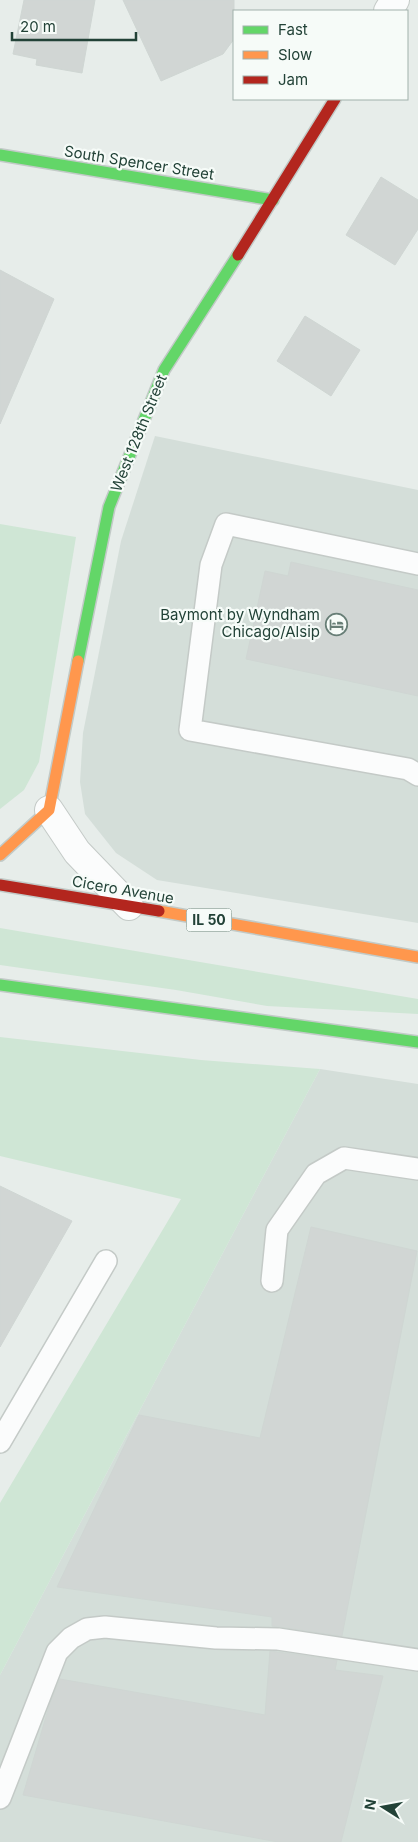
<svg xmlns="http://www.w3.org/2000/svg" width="418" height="1842" font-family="Inter,sans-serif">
<rect width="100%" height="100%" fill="#e7edea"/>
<g fill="#d4ded9">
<path d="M155 436 418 490V923L157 880 116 853 85 814 80 782 83 733 121 541Z"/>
<path d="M320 1069 418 1084V1842H0V1675Z"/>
</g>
<g fill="#cfe6d5">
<path d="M0 524 76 537 39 762 24 790 0 809Z"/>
<path d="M0 928 418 999V1014L267 1006 176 990 0 965Z"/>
<path d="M0 1037 201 1060 320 1069 0 1675V1503L181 1199 0 1156Z"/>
</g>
<g fill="#d1d6d4" stroke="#cfd6d3">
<path d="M24 0H95L82 73 36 65 37 59 13 54Z"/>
<path d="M123 0H234V39L223 54 161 81Z"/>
<path d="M381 177 418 200V229L395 265 346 235Z"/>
<path d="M0 270 54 299 0 424Z"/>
<path d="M305 316 360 350 331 396 277 361Z"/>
<path d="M291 562 418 590V696L246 659 265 571 288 576Z"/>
<path d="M0 1186 72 1221 0 1347Z"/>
<path d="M311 1227 417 1251 342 1636 272 1626V1617L57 1587 139 1415 260 1438Z"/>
<path d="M270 1651 337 1660 335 1670 383 1676 341 1842H278L23 1795 50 1703 60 1679 265 1715Z"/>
</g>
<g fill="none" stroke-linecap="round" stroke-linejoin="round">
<defs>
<g id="lane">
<path d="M418 564 226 524 211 565 190 730 408 769 418 775"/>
<path d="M272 1281 277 1230 316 1174 344 1158 418 1169"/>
<path d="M0 1442 106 1261"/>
<path d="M0 1798 57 1652 71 1638 87 1629 105 1627 216 1638 278 1639 418 1660"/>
</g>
<g id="street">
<path d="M388 11 395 0"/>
<path d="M49 810 77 852 129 906"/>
</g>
<g id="fast">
<path d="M0 155 273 200"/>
<path d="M78 661 109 507 164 370 238 255"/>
<path d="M0 985 418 1042"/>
</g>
<g id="slow">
<path d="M0 855 49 810 78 661"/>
<path d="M159 911 418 957"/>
</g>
<g id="jam">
<path d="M238 255 335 99"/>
<path d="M0 885 159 911"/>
</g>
</defs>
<use href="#lane" stroke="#c4cac7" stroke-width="24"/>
<use href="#street" stroke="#c4cac7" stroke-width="30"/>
<use href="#fast" stroke="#c2cac7" stroke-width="14"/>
<use href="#slow" stroke="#c2cac7" stroke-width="14"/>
<use href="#jam" stroke="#c2cac7" stroke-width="14"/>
<use href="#lane" stroke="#fbfcfc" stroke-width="21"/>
<use href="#street" stroke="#fbfcfc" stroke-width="28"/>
<use href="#fast" stroke="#63d668" stroke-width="11"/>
<use href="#slow" stroke="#ff974d" stroke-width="11"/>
<use href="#jam" stroke="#b3261e" stroke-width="11"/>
</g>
<defs>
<symbol id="hotel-ring" viewBox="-11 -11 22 22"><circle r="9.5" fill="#f6fbf8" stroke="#677e76" stroke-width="1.5"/><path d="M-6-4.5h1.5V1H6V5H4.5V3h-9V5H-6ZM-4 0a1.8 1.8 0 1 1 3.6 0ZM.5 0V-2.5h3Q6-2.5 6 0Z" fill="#677e76"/></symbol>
</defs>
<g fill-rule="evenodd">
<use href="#hotel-ring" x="324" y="612" width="25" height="25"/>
</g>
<g text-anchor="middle" stroke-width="4.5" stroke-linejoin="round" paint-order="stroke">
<rect fill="#f6fbf8" stroke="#627a71" stroke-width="1" x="186.5" y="908.5" width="45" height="23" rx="4"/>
<g font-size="14" font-weight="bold" fill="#224237">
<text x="209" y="925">IL 50</text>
</g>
<g font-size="15" fill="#224237" stroke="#f6fbf8">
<text transform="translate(139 163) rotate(9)" y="5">South Spencer Street</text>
<text transform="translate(139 433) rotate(-68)" y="5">West 128th Street</text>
<text transform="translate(123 890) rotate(10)" y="5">Cicero Avenue</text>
</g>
<g font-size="15" fill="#224237" stroke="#f6fbf8" text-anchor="end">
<text x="320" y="620">Baymont by Wyndham<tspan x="320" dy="17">Chicago/Alsip</tspan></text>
</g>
</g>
<rect x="233" y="10" width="175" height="90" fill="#f6fbf8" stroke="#a1b1ab"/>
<rect x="243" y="26" width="25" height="8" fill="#63d668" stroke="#a1b1ab"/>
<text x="278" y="35" font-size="15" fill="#224237">Fast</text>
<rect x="243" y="51" width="25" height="8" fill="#ff974d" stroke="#a1b1ab"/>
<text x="278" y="60" font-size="15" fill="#224237">Slow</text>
<rect x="243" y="76" width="25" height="8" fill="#b3261e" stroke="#a1b1ab"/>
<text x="278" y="85" font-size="15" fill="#224237">Jam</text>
<g transform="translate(383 1807) rotate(281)" stroke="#f6fbf8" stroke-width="4" paint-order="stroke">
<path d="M0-4L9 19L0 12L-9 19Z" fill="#224237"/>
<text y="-8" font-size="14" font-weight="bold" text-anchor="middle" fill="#224237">N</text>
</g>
<path d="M12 32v8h124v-8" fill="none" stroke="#224237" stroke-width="2.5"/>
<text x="20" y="32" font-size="15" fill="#224237" stroke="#f6fbf8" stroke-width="4" paint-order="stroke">20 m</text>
</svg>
